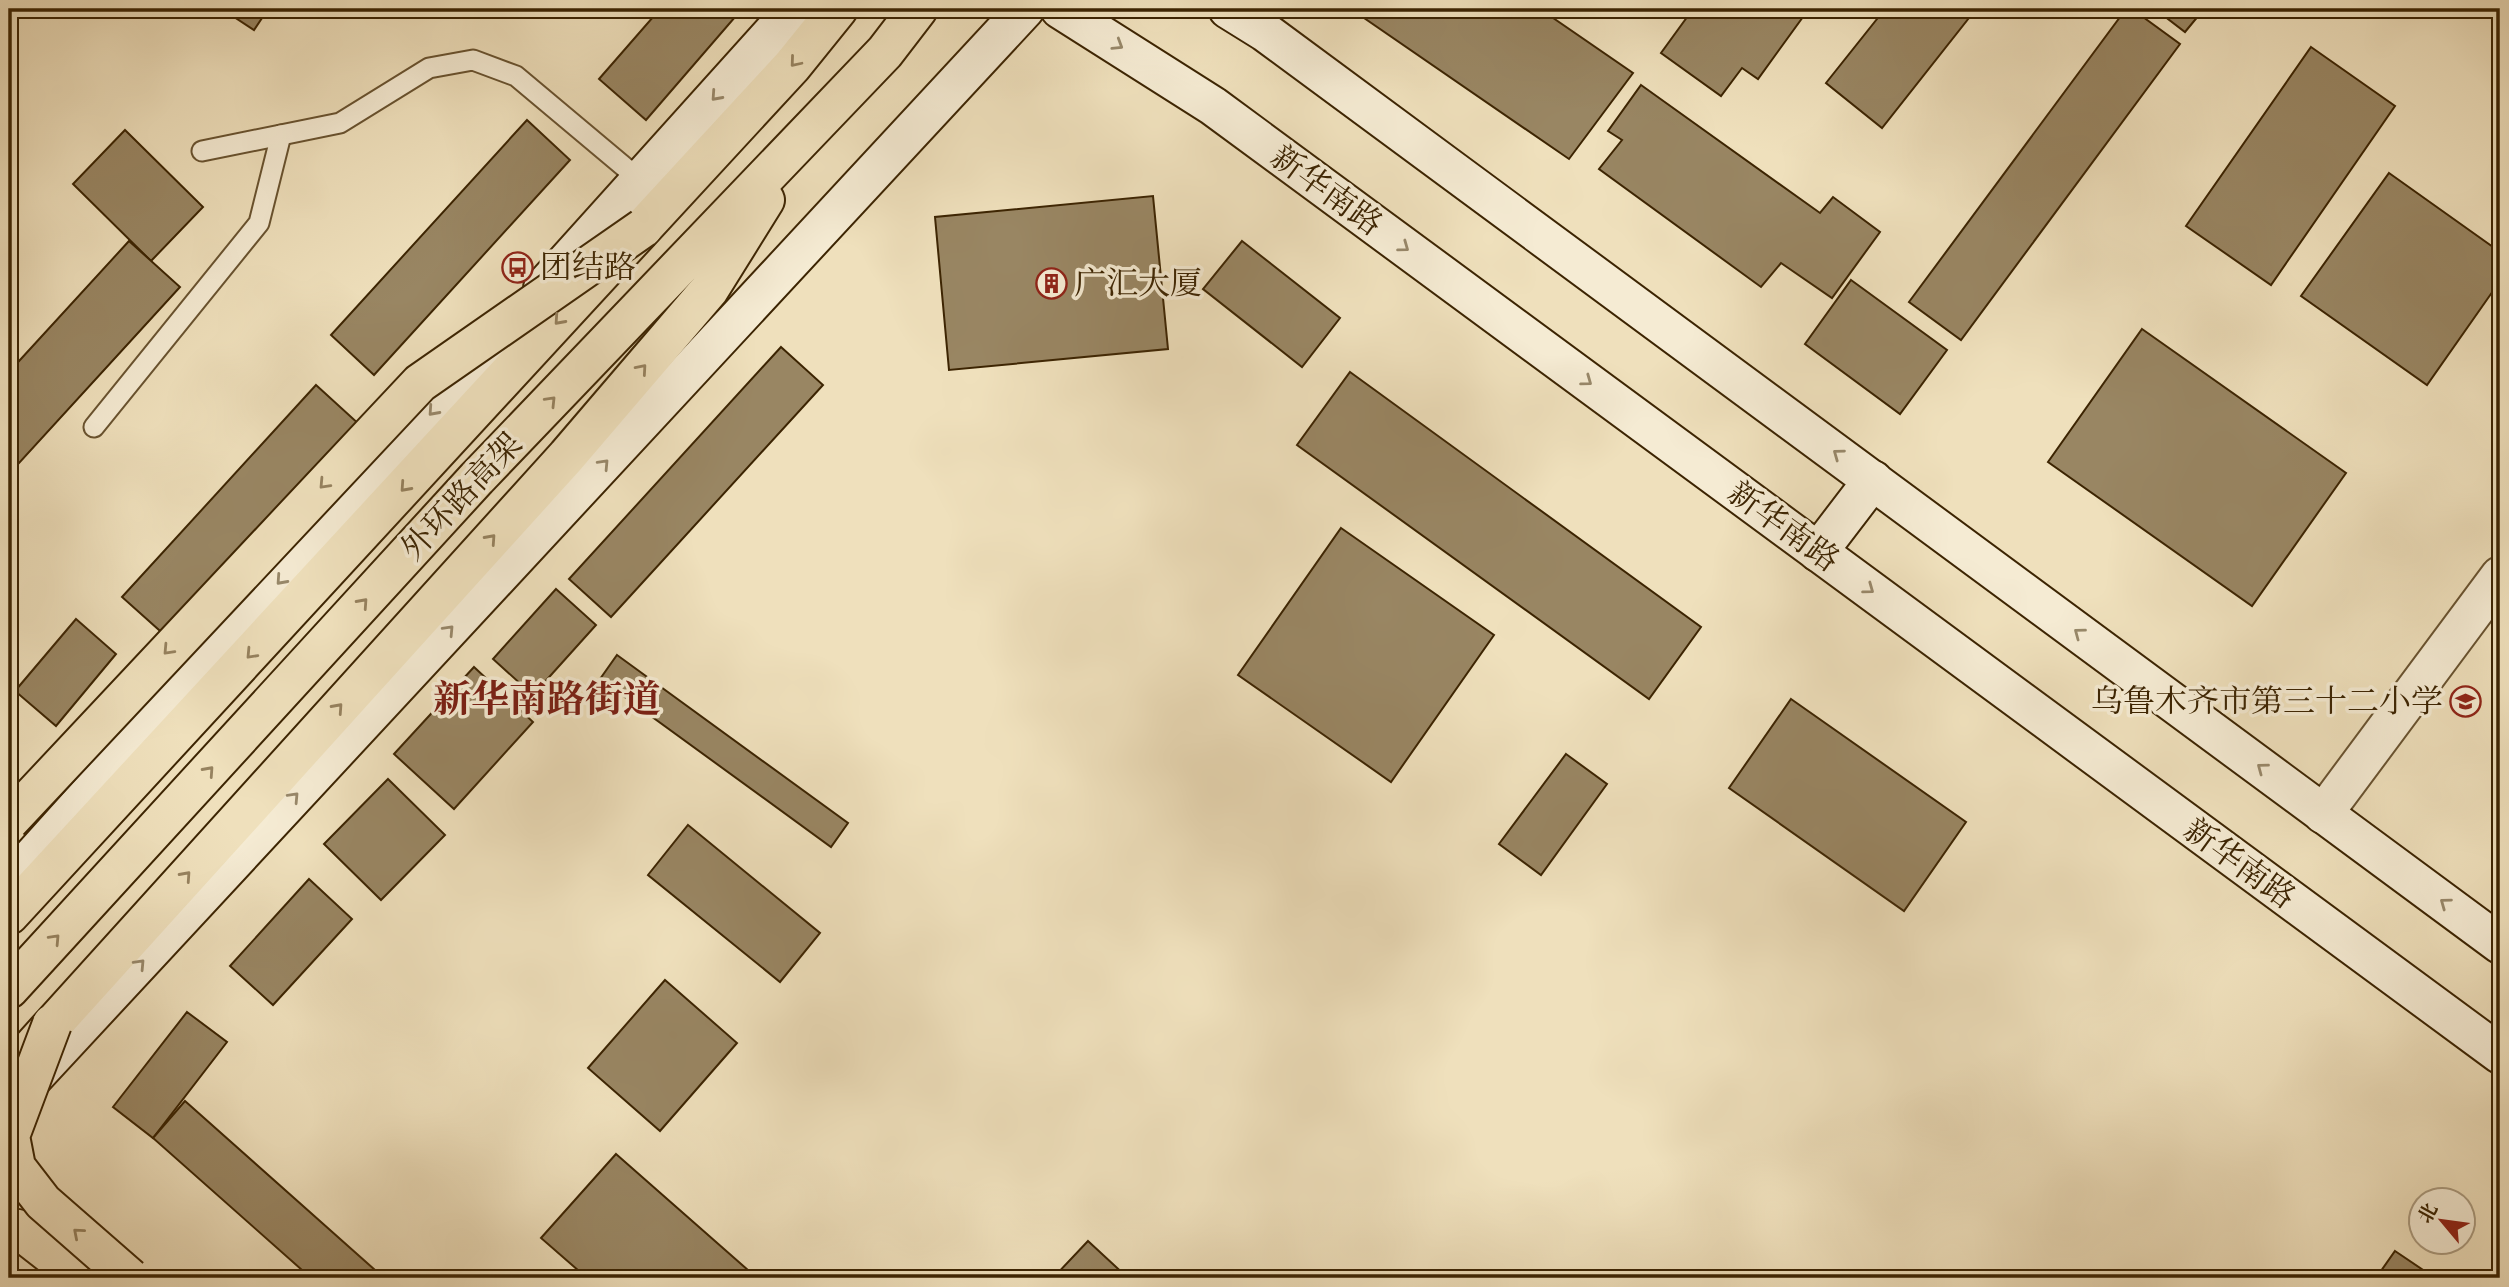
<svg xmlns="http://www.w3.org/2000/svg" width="2509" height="1287" font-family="'EB Garamond','Noto Serif SC',serif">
<rect width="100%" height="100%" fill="#efe0bc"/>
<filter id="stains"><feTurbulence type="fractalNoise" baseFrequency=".00286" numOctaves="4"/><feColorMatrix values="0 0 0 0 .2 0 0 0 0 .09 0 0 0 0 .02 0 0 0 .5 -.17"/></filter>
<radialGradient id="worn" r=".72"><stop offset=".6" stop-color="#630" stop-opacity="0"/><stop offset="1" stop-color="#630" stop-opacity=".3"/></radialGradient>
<g fill="#998663" stroke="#3c2402" stroke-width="2">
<path d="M222 9H268L254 30Z"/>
<path d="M660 9H742L646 120 599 79Z"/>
<path d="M1351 9H1540L1633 73 1569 159Z"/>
<path d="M1693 9H1805L1808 10 1758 79 1742 68 1721 96 1661 53Z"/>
<path d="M1885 9H1976L1882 128 1826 83Z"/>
<path d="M2126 9H2132L2180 44 1961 340 1909 302Z"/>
<path d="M2155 9H2204L2185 32Z"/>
<path d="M2311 47 2395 106 2271 285 2186 226Z"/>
<path d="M1641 85 1820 213 1833 197 1880 232 1832 298 1781 263 1761 287 1599 169 1622 140 1608 131Z"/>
<path d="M527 120 570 160 374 375 331 335Z"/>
<path d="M125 130 203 207 151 261 73 184Z"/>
<path d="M2389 173 2500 252V281L2427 385 2301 296Z"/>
<path d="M1153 196 1168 349 949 370 935 217Z"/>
<path d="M129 241 180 287 9 474V372Z"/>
<path d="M1242 241 1340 318 1302 367 1203 289Z"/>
<path d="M1851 280 1947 350 1900 414 1805 344Z"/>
<path d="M2142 329 2346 473 2252 606 2048 462Z"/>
<path d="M781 347 823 385 611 617 569 579Z"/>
<path d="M1350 372 1701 627 1649 699 1297 445Z"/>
<path d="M316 385 361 426 168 638 122 597Z"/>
<path d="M1341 528 1494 635 1391 782 1238 675Z"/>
<path d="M556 589 596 625 533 695 493 659Z"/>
<path d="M76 619 116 654 56 726 15 691Z"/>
<path d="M617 655 848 823 831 847 600 679Z"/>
<path d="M474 667 533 722 454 809 394 754Z"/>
<path d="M1791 699 1966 822 1904 911 1729 788Z"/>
<path d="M1566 754 1607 784 1541 875 1499 844Z"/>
<path d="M388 779 445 835 381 900 324 844Z"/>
<path d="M688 825 820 933 780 982 648 875Z"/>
<path d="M309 879 352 919 273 1005 230 966Z"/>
<path d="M665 980 737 1043 660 1131 588 1068Z"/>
<path d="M187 1012 227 1042 153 1138 113 1107Z"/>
<path d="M185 1101 384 1278H311L153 1138Z"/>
<path d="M616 1154 757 1278H587L541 1238Z"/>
<path d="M1088 1241 1128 1278H1053Z"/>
<path d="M2395 1251 2435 1278H2376Z"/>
</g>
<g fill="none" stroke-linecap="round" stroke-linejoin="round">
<defs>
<g id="lane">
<path d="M202 151 340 123 429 68 473 60 516 76 640 180"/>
<path d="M94 427 259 223 281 135"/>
</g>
<path id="street" d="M2323 814 2500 576"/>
<g id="secondary">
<path d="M1060 9 1213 106 2500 1054"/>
<path d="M1228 9 1265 32 2500 944"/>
<path d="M543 288 794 9"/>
<path d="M1818 552 1873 480"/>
<path d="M9 883 500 336"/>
<path d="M30 1081 1025 9"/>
</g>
<g id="highway">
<path d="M9 915 792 66 838 9"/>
<path d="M9 989 477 478 885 52 918 9"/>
<path d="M9 1073 567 456 709 290 765 200"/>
<path d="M9 1228 18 1229 81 1278"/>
</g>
</defs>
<use href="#lane" stroke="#695330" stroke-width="23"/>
<use href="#street" stroke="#695330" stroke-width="42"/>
<use href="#secondary" stroke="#3c2402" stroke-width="42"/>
<use href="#highway" stroke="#3c2402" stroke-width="42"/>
<use href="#lane" stroke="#f5ebd3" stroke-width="19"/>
<use href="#street" stroke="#f5ebd3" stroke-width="38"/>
<use href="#secondary" stroke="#f5ebd3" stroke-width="38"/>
<use href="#highway" stroke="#efe0bc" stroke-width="38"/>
<defs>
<g id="highway-bridge">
<path d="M9 821 420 383 643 228"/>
<path d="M52 1024 10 1136 16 1167 43 1202 130 1278"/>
</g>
</defs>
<use href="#highway-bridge" stroke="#3c2402" stroke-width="42" stroke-linecap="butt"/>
<use href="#highway-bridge" stroke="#efe0bc" stroke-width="38"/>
</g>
<defs><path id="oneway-chevron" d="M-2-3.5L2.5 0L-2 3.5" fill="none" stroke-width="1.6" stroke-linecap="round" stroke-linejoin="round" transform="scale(1.75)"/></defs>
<g stroke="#98886a">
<use href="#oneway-chevron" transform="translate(1118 45) rotate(32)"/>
<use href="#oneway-chevron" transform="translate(716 96) rotate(132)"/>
<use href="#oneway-chevron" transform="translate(1404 247) rotate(36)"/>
<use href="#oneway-chevron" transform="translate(1587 381) rotate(36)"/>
<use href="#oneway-chevron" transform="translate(433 411) rotate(132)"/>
<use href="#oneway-chevron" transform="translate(1838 454) rotate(-144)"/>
<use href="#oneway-chevron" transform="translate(604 464) rotate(-47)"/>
<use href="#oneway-chevron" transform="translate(281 580) rotate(132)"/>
<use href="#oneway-chevron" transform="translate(1869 589) rotate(36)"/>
<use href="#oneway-chevron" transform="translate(449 630) rotate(-47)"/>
<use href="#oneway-chevron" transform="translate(2079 633) rotate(-143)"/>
<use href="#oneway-chevron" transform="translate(2262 768) rotate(-143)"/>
<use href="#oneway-chevron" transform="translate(294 797) rotate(-47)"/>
<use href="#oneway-chevron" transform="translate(2445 903) rotate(-144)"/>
<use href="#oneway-chevron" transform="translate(140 964) rotate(-47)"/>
</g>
<g stroke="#96825f">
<use href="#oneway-chevron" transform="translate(795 62) rotate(130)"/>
<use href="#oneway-chevron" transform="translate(559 320) rotate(132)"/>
<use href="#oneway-chevron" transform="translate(642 369) rotate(-49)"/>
<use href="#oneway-chevron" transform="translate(551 401) rotate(-46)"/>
<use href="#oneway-chevron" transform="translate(324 484) rotate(133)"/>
<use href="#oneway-chevron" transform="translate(405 487) rotate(132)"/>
<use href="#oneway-chevron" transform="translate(491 539) rotate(-48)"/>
<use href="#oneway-chevron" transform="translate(363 603) rotate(-48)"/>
<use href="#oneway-chevron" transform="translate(168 650) rotate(133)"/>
<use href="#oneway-chevron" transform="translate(251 654) rotate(133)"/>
<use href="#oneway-chevron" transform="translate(338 708) rotate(-48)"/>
<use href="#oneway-chevron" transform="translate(209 771) rotate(-48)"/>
<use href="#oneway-chevron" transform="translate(186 876) rotate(-48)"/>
<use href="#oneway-chevron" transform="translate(55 939) rotate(-47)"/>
<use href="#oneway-chevron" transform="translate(78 1233) rotate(-139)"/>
</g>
<defs>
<symbol id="bus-ring" viewBox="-11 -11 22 22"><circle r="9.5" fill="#f5ebd3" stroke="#8f2418" stroke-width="1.5"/><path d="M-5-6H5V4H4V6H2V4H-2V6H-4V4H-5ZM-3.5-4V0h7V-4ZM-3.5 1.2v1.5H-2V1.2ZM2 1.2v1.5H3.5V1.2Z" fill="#8f2418"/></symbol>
<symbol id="building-ring" viewBox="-11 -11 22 22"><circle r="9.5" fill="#f5ebd3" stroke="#8f2418" stroke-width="1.5"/><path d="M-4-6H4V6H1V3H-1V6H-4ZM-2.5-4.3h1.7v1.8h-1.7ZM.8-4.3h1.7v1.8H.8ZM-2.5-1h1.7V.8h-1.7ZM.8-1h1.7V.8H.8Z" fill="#8f2418"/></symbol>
<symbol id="school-ring" viewBox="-11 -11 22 22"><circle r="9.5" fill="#f5ebd3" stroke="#8f2418" stroke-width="1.5"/><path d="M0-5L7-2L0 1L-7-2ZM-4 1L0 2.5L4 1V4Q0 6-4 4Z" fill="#8f2418"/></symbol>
</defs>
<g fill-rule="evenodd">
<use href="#bus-ring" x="500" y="250" width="35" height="35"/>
<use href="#building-ring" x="1034" y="266" width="35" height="35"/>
<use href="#school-ring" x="2448" y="684" width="35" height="35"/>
</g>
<g text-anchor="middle" stroke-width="7" stroke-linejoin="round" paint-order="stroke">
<g font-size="32" fill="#3c2402" stroke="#f5ebd3">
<text transform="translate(1327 190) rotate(36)" y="11">新华南路</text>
<text transform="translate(461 496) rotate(-47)" y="11">外环路高架</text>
<text transform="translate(1784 526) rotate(36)" y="11">新华南路</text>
<text transform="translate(2240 863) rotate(36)" y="11">新华南路</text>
</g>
<g font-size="32" fill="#3c2402" stroke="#f5ebd3" text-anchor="start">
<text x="540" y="278">团结路</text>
<text x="1074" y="294">广汇大厦</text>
<text x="2443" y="712" text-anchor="end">乌鲁木齐市第三十二小学</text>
</g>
<g font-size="38" font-weight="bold" fill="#7a1f14" stroke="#f5ebd3">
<text x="547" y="712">新华南路街道</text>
</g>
</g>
<rect width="2509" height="1287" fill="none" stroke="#efe0bc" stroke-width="35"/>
<rect x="10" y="10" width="2488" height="1266" fill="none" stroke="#3c2402" stroke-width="3.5"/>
<rect x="18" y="18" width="2474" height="1252" fill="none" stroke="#3c2402" stroke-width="2"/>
<g transform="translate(2442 1221) rotate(299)"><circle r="33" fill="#f5ebd3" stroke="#ab9b7f" stroke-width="2"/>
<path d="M0-5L12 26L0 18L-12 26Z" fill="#8f2418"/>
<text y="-10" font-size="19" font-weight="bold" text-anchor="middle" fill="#3c2402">北</text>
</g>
<rect width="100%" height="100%" filter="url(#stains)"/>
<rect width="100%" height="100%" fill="url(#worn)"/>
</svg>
